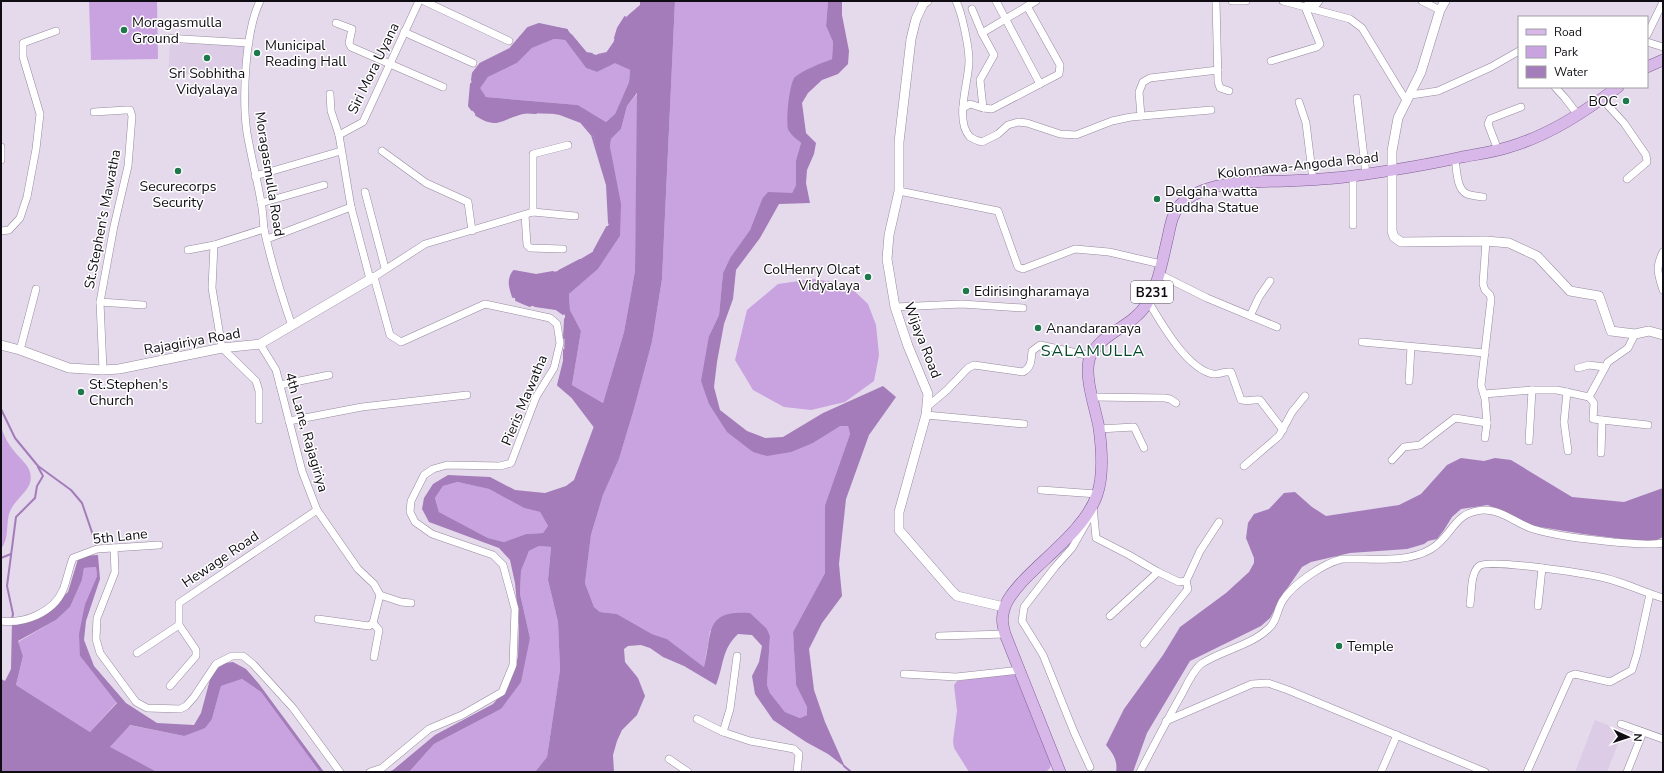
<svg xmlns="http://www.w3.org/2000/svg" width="1664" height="773" font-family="'Nunito Sans',sans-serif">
<rect width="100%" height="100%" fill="#e5d9ec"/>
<g fill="#dccce5">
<path d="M170 43 246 46 243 69 168 76Z"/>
<path d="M1595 720 1623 731 1607 772H1575Z"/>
</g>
<g fill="#c9a2e0">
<path d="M89 1H157L158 59 91 60Z"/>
<path d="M675 1H828L826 26 833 42 832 59 802 73 789 132 801 143 796 160V185L792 193 762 199 750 230 730 258 723 273 719 315 709 336V404L753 452 813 443 840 425 848 426 850 434 825 505V573L793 632 796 685 807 707V715L800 718 785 712 770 693 767 685 770 636 767 629 710 631 704 667 667 639 652 634 617 614 600 612 594 607 585 583 591 535 603 495 619 459 634 409 652 342 662 279Z"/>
<path d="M554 39 565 40 586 68 597 72 615 62 630 70 629 82 615 114 606 122 578 105 486 97 479 88 488 77 517 63 532 48Z"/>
<path d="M638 93 635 271 624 332 603 403 572 385 581 331 570 310 569 294 598 269 620 236 610 147 611 139 621 129 627 106Z"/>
<path d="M813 279 847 284 868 304 876 325 879 355 874 381 845 402 811 410 784 407 753 390 735 360 747 310 778 284Z"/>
<path d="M1 427C4 436 8 444 14 451 22 461 34 468 30 483 26 494 13 501 9 514 6 526 9 539 1 549Z"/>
<path d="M459 482 489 489 524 508 540 512 548 526 543 533 526 534 504 542 488 538 439 512 435 498 443 486Z"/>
<path d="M539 546 551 547 548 580 558 622 560 670 547 757 535 772H409L434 744 501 709 530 638 520 594 521 571 529 551Z"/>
<path d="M96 567 97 576 85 604 80 656 117 702 90 732 16 685 23 656 18 642 56 620 70 607 82 580 84 568Z"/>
<path d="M1010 673 1016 676 1051 763 1050 768 1046 772H969L954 748 953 741 957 711 954 685 957 681Z"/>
<path d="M242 679 261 692 320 772H157L109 748 129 725 184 736 212 719 221 686Z"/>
</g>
<g fill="#a37cb9" fill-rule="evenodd">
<path d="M640 1H675L662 279 652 342 634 409 619 459 603 495 591 535 585 583 594 607 600 612 617 614 652 634 667 639 704 667C713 633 703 610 750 613L767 629 770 636 767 685 770 693 785 712 800 718 807 715V707L796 685 793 632 825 573V505L850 434 848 426H840L813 443 791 452 767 456 753 452 727 432 709 404 701 381 709 336 719 315 723 273 730 258 750 230 762 199 768 192 792 193 796 185V160L801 143C797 139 790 135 788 129 786 121 789 83 795 77 803 70 822 63 832 59L833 42 826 26 828 1H842V15L849 51 848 64 838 74 822 80 808 93 802 103 806 133 816 143 814 154 807 170 806 183 810 203 779 204 760 238 736 270 733 299 724 324 717 362 714 387 720 410 747 431 765 438 783 437 823 413 883 386 896 397 869 435 846 499 839 564 842 596 822 623 809 649 814 690 825 722 845 767 828 754 806 742 773 720 755 694 752 676 759 662 762 646 752 635 738 634C721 650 724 666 716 685L684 666 663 657 650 648 641 645 628 646 624 649 625 662 638 678 645 696 637 715 622 730 617 741 613 755 614 772H535L547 757 560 670 558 622 548 580 551 547 539 546 529 551 521 571 520 594 530 638 521 682 501 709 434 744 409 772H388L393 770 435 735 493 704 508 687 518 657 519 626 515 583 510 560 499 548 429 522 422 509 424 498 433 484 448 475 490 477 515 490 545 493 566 486 574 480 594 426 572 397 558 385 564 361 565 315C562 313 558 310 554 309 537 304 515 311 510 288 509 282 510 276 514 271L536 275 558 271 574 263 594 251 609 224 607 185 593 135 581 122 560 114 524 113 496 123 485 121 476 115 469 106 470 89 473 73 480 64 510 49 528 28 539 24 567 29 586 53C590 53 597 56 601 55 614 54 614 36 618 28 623 18 632 12 640 5ZM554 39 565 40 586 68 597 72 615 63 630 70 629 82 615 114 606 122 578 105 486 97 480 88 488 77 517 63 532 48ZM637 93 635 271 624 332 603 403 572 385 581 331 570 310 569 294 598 269 620 236 621 204 610 147 611 139 621 129 627 106ZM458 482 489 489 524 508 540 512 548 526 543 533 526 534 504 542 488 538 439 512 435 498 443 486Z"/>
<path d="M1461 458 1484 461 1495 458 1511 460 1572 497 1624 502 1663 488V537L1655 541H1638L1583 534 1528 525 1488 505 1461 509 1452 517 1444 530 1437 539 1428 541 1424 544 1407 549 1350 553 1311 562 1302 567 1284 593 1270 618 1261 626 1190 661 1147 733 1133 772H1116C1118 760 1113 754 1106 745L1124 709 1163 655 1180 627 1226 593 1249 572 1254 563V558L1246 538 1248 523 1254 514 1269 509 1284 493 1295 492 1312 507 1326 516 1399 505 1421 494 1447 465Z"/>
<path d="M98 555 100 579 86 621 84 640 94 666 126 703 157 723 194 725 201 713 212 672 225 663 233 662 246 669 259 684 324 772H320L261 692 242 679 221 686 212 719 205 728 184 736 130 725 110 747 157 772H1V679L5 681 11 669 12 621 51 607 68 592 79 556ZM96 567 97 576 85 604 79 634 80 656 117 703 90 732 16 685 23 656 18 641 56 620 70 607 82 580 84 568Z"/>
</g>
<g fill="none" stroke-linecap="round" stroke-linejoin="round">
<g stroke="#a37cb9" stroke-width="2">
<path d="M571 35 586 53 592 54"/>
<path d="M615 38 618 28 625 17"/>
<path d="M598 55 607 53 614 43"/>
<path d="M472 80 473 73 480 64 510 49 528 28 539 24 567 30"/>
<path d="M471 84 469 106 472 110"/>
<path d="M554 113 560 114 581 122 592 135 607 185 609 223"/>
<path d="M476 115C499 130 502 117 523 113 527 112 532 113 536 113"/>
<path d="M594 251 607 227"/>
<path d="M559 271 580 260"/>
<path d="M513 297C510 288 507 279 514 271L536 275 553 272"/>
<path d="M516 300 530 306"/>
<path d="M535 306 556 309 563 314"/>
<path d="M564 338 565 319"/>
<path d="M564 350V361L558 385 572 397 594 426"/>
<path d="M1 409 15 438 38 466 71 490 82 503 97 547"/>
<path d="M1 558 11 554"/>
<path d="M12 619 13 614 7 586 16 517 35 498 37 486 43 476 38 467"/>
<path d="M844 766 851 772"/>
</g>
<defs>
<g id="minor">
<path d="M260 1C245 32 242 99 247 133 251 156 257 179 261 202 263 211 263 220 264 229 271 262 281 294 292 326"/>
<path d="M424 1 509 41"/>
<path d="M956 1C962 13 969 47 969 61 969 82 954 120 970 137 973 139 978 141 982 142L998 134 1008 125 1018 122 1027 123 1060 134 1076 135 1112 121 1131 117 1211 110"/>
<path d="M996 1 1040 84"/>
<path d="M1216 1 1218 82 1220 88 1229 91"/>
<path d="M1232 1H1246"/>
<path d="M1283 1 1350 19 1362 28 1407 102"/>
<path d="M1422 1 1440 10"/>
<path d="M972 9 982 33 994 55 980 80 983 108 992 109 1059 74 1060 65 1027 6"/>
<path d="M1313 9 1319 1"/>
<path d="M336 23 352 29 349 43 351 47 443 87"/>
<path d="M404 32 473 63"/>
<path d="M982 33 1036 1"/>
<path d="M1647 35 1663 2"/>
<path d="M166 38 249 43"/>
<path d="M1647 42 1663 47"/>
<path d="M1271 61 1317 47 1320 44 1305 7 1311 1"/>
<path d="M1555 87 1565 98 1578 115"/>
<path d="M330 94 331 111 339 135 351 207 370 279"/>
<path d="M1411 95 1438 91 1491 67 1519 51"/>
<path d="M1357 98 1366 174"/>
<path d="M1602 99 1624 123 1646 155 1647 162 1627 179"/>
<path d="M1299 102 1306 123 1313 180"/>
<path d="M963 108 970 104 983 108"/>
<path d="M94 112 126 110H130L132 116 128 166 114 226 100 302 103 370"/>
<path d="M1141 116 1139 92 1143 82 1150 78 1218 70"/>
<path d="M339 135 363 122 419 1"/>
<path d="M1498 150 1488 124 1490 119 1521 107"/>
<path d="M382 151 426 183 468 202 472 231"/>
<path d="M1455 159C1457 169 1456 189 1467 194 1472 196 1478 196 1483 197"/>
<path d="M1 160V147"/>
<path d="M255 176 341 151"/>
<path d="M899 191 998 211 1018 267 1023 269 1075 249 1109 252 1161 264"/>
<path d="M365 192 385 268"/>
<path d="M261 203 324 185"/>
<path d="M533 212V154L568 145"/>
<path d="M525 215 527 245 530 248 563 249"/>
<path d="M1353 225V176"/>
<path d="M1 231 9 230 20 218 27 197 36 149 40 114 23 57V43L56 31"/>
<path d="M267 239 351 207"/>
<path d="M188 250 214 245"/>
<path d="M1663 252C1655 268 1658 274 1663 290"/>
<path d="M1159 274 1207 298 1277 327"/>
<path d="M1148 301C1161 323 1187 369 1213 374 1218 375 1224 371 1231 372L1241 400C1248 402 1253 399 1260 400L1283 430"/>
<path d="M100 302 143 305"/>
<path d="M895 307 962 304 1023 308"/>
<path d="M1250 316 1259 297 1270 281"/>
<path d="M1362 342 1485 353"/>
<path d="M260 344 276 370 302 471 317 510 358 569 374 584 380 595 373 623 369 626 318 619"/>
<path d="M20 350 36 289"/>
<path d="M1578 368 1589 365 1604 367"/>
<path d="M1409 381 1411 347"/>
<path d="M280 385 329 375"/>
<path d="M1567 392 1564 422 1568 451"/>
<path d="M1484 394 1532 390H1557L1589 397 1608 362 1628 348 1635 334"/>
<path d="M1092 397 1165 398 1170 399 1176 403"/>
<path d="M1589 397 1594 403 1593 419 1648 425"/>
<path d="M928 406 947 390 968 368 974 365 1023 372C1032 367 1031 360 1032 351L1040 345 1091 356"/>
<path d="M926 415 1024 424"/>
<path d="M259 420V391L256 381 222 348 212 288 214 245 264 229"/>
<path d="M289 421 362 407 467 395"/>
<path d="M1099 429 1134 427 1144 448"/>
<path d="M1485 438 1487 423 1485 399 1481 385 1491 299 1490 295 1485 290 1483 284 1486 241"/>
<path d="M1529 441 1532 390"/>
<path d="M1601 453 1602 420"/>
<path d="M1392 460 1404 447 1420 445 1455 418 1487 423"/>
<path d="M1244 466 1279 436 1292 412 1305 396"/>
<path d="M1041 490 1097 494"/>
<path d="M1093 506 1096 538 1129 555 1158 572 1179 582 1186 581 1188 577 1200 551 1219 522"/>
<path d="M1089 518 1072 548 1055 567 1024 607 1022 621 1043 655 1074 732 1090 767"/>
<path d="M114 548 115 572 97 618 96 639 100 653 136 702 147 708 180 709 186 706 194 697 216 664 232 656H243L253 664 293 708 340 772"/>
<path d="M380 595 401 602 411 603"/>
<path d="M1470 604C1472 593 1470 574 1479 566 1488 558 1588 574 1605 578 1625 583 1644 592 1663 598"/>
<path d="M1538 606 1542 568"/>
<path d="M1110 616 1158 572"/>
<path d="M1 621C24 624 53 613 63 590 67 580 69 568 73 558L97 549 159 545"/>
<path d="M373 623 379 630 374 657"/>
<path d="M939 636 1005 634"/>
<path d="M1144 644 1188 589 1186 581"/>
<path d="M137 653 179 625"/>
<path d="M904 674 956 677 1020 670"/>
<path d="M170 686 196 656V650L179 625V603L317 510"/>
<path d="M697 719 723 732 750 741 794 749 799 754 797 772"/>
<path d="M1166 721 1252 684 1268 683 1288 690 1485 772"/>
<path d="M1621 724 1663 739"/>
<path d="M723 732 730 709 737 656"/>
<path d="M669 759 688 772"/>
<path d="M370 772 382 768 429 729 462 715 502 692 513 665 515 609 503 565 493 555 432 534 415 522 410 512 411 501 424 475 433 469 447 465 500 466 511 463 536 397 554 368 560 343 557 324 550 318 485 304 401 342 390 335 374 277 425 244 533 212 575 216"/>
<path d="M1140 772C1154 745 1168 718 1183 692 1188 682 1193 671 1201 664 1222 650 1250 646 1268 629 1277 622 1277 609 1283 600 1293 584 1324 563 1342 559 1371 558 1406 564 1431 549 1453 536 1453 512 1483 510 1501 509 1517 524 1533 529 1560 537 1587 539 1614 542 1631 543 1647 546 1663 543"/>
<path d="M1381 772 1397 735"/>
<path d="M1527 772 1570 676 1575 674 1610 682 1632 670 1637 654 1650 594"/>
<path d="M1627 772 1643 732"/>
</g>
<g id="tertiary">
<path d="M927 1 923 4 916 19 911 39 899 142V191L889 235 887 259 895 307 908 346 928 394 926 415 899 512V530L952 591 957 596 1004 607"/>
<path d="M1445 1 1440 10 1421 72 1398 118 1392 151V231L1394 237 1401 242 1486 241 1509 243 1537 256 1570 291 1599 296 1611 331 1635 334 1649 331 1663 335"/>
<path d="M1 345 20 350 69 368 103 370 119 369 222 348 260 344 374 277"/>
</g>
<g id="primary">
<path d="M1647 67 1663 60"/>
<path d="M1060 772 1005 634C1003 626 1001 619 1004 610 1006 600 1015 590 1022 582 1046 556 1085 529 1097 495 1104 475 1102 450 1099 428 1096 410 1083 375 1090 357 1101 333 1132 327 1146 305 1158 286 1162 262 1167 241 1170 229 1171 215 1180 205 1204 180 1253 182 1286 181 1308 180 1330 179 1353 176 1389 171 1426 165 1462 157 1478 154 1494 152 1509 147 1550 135 1584 112 1618 87"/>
</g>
</defs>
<use href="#minor" stroke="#958a9c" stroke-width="8"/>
<use href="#tertiary" stroke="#958a9c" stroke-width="10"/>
<use href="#primary" stroke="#805d93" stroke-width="12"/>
<use href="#minor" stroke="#fff" stroke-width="7"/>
<use href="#tertiary" stroke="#fff" stroke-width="9"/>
<use href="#primary" stroke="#d7b8e8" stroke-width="11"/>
</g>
<g fill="#1d784c" stroke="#fff" stroke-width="1.5">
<circle cx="124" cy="30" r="4"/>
<circle cx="257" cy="53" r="4"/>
<circle cx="207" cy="58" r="4"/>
<circle cx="1626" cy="101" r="4"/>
<circle cx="178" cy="171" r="4"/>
<circle cx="1157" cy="199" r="4"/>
<circle cx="868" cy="277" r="4"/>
<circle cx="966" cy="291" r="4"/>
<circle cx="1038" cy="328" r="4"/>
<circle cx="81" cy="392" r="4"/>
<circle cx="1339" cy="646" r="4"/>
</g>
<g text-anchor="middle" stroke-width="3" stroke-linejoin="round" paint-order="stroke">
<rect fill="#fff" stroke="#58555a" stroke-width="1" x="1131" y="281" width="42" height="22" rx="3"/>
<g font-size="13" font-weight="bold" fill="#100c13">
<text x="1152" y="297">B231</text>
</g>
<g font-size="14" fill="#100c13" stroke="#fff" text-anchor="start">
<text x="132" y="27">Moragasmulla<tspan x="132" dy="16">Ground</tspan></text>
<text x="265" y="50">Municipal<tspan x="265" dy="16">Reading Hall</tspan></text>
<text x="207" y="78" text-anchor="middle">Sri Sobhitha<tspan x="207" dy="16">Vidyalaya</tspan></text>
<text x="1618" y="106" text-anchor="end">BOC</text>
<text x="178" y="191" text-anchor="middle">Securecorps<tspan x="178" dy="16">Security</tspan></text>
<text x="1165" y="196">Delgaha watta<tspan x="1165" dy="16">Buddha Statue</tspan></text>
<text x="860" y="274" text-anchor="end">ColHenry Olcat<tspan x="860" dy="16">Vidyalaya</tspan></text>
<text x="974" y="296">Edirisingharamaya</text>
<text x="1046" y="333">Anandaramaya</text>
<text x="89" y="389">St.Stephen's<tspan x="89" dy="16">Church</tspan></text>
<text x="1347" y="651">Temple</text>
</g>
<g font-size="14" fill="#100c13" stroke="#fff">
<text transform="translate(373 68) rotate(-64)" y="5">Siri Mora Uyana</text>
<text transform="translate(1298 165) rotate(-6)" y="5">Kolonnawa-Angoda Road</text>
<text transform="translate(270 174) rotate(81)" y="5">Moragasmulla Road</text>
<text transform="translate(102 219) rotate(-79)" y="5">St.Stephen's Mawatha</text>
<text transform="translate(923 340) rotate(69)" y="5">Wijaya Road</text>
<text transform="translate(192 341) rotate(-10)" y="5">Rajagiriya Road</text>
<text transform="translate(524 400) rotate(-67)" y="5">Pieris Mawatha</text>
<text transform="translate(307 432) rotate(74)" y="5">4th Lane, Rajagiriya</text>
<text transform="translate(120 536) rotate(-6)" y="5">5th Lane</text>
<text transform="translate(220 559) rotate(-34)" y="5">Hewage Road</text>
</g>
<g font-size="16" letter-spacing="1" fill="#05472a" stroke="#fff">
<text x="1093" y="356">SALAMULLA</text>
</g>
</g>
<rect width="1664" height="773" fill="none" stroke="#100c13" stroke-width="4"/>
<rect x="1518" y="16" width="130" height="72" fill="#ffffff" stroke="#9f9ea1"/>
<rect x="1526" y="29" width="20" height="6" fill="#d7b8e8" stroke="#9f9ea1"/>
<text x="1554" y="36" font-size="12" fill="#100c13">Road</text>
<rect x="1526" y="46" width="20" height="12" fill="#c9a2e0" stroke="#9f9ea1"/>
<text x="1554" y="56" font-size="12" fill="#100c13">Park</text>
<rect x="1526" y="66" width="20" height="12" fill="#a37cb9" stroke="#9f9ea1"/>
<text x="1554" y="76" font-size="12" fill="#100c13">Water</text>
<g transform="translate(1628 737) rotate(93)" stroke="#ffffff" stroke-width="3" paint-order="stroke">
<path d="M0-3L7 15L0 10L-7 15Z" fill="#100c13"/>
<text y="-6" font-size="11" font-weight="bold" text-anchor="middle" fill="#100c13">N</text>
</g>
</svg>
